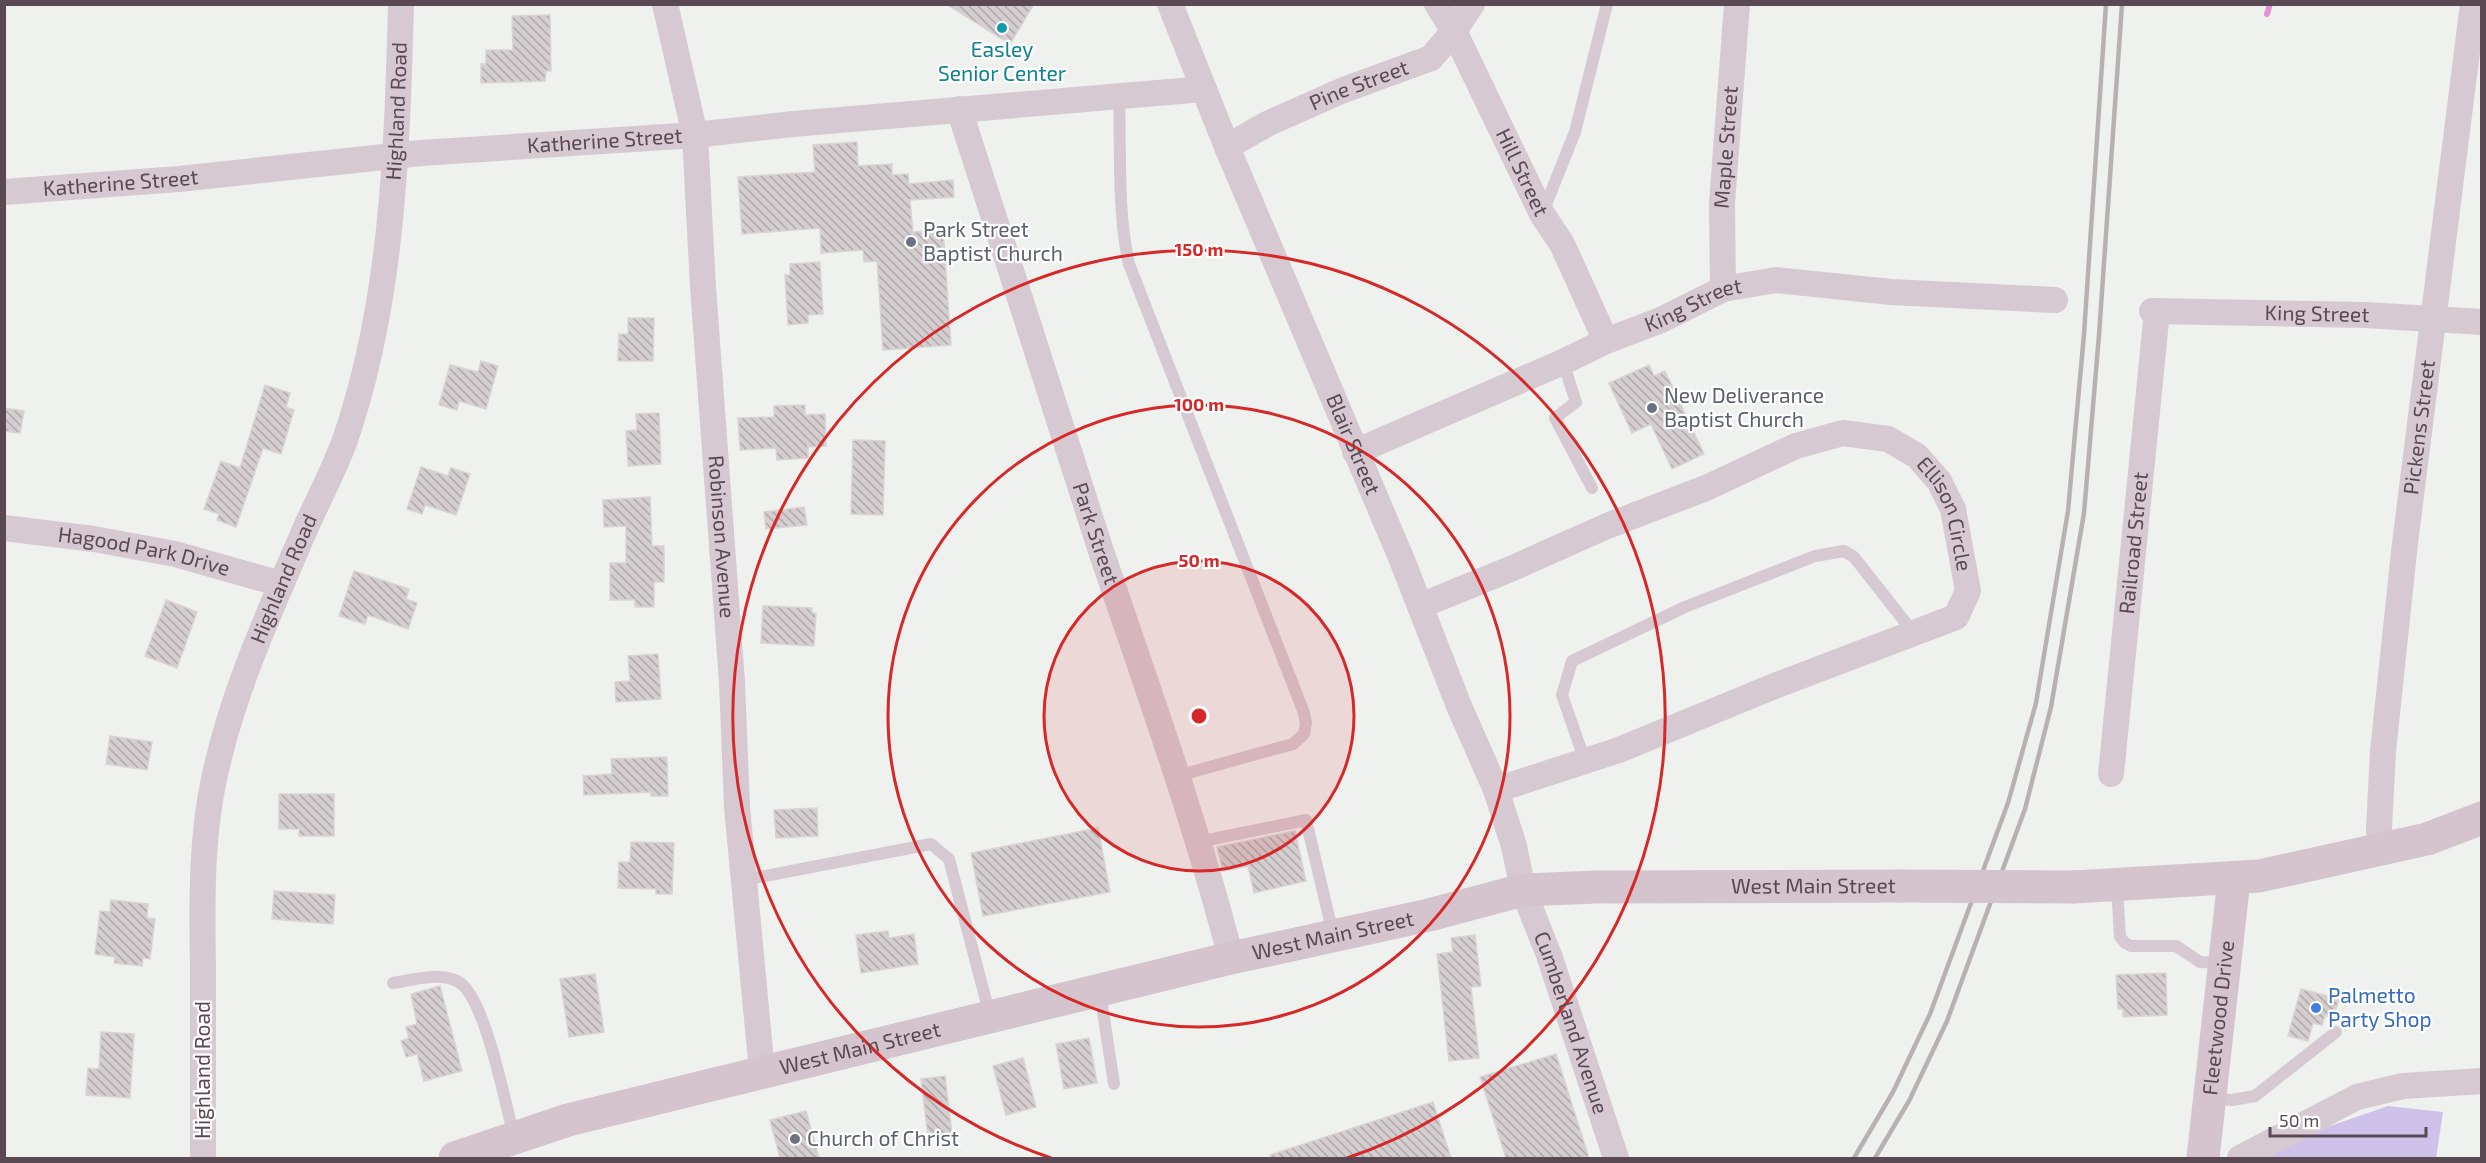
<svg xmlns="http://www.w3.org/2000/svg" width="2486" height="1163" font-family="'Exo 2',sans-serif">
<defs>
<pattern id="building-back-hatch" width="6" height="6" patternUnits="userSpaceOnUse" patternTransform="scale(1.5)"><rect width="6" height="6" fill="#d5ced1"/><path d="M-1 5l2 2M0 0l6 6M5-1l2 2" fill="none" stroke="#b0a9ac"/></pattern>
</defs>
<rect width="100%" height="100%" fill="#eff1ee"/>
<path fill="#cec1ea" d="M2388 1106 2443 1112 2436 1158H2267L2307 1134Z"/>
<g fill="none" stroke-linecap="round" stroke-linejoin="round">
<path stroke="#e293d8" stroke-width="6" d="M2267 14 2270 4"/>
</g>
<g fill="url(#building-back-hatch)" stroke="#d9d3d5" stroke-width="1.5">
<path d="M946 4H1034L1010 44Z"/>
<path d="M550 15 551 71H546L545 81 481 83V64H486V50H513L512 16Z"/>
<path d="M857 142 858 166 892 164V175L908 174 909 184 953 180 954 197 910 200 913 232 943 230 951 345 883 350 877 261 864 262 863 250 821 253 820 228 742 234 738 177 815 172 813 145Z"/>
<path d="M820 262 823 314 808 315V323L788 325 785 275H790V264Z"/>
<path d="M628 318H654L653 361H618L619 334H628Z"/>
<path d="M481 361 498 366 486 409 459 401 457 410 439 405 450 365 478 372Z"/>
<path d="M1649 365 1654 376 1665 371 1704 454 1672 469 1651 424 1632 433 1609 383Z"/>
<path d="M265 385 290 393 286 407 294 410 281 454 263 448 236 527 217 520 219 514 204 509 221 461 240 468Z"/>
<path d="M805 405V415L825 414 826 446 808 447V458L777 460 776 448 740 450 738 418 774 417V406Z"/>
<path d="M4 408 24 411 20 433 4 431Z"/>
<path d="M659 413 661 464 628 466 626 431 637 430 636 414Z"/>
<path d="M853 440 885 441 883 515 851 514Z"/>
<path d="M421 467 448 476 451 468 470 474 456 515 425 505 422 514 407 509Z"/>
<path d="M650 497 652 546H664V582H654V607H635V600H610V563H626V526L604 527 603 500Z"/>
<path d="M804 507 807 525 766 529 764 512Z"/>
<path d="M354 571 409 589 406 599 417 603 408 629 368 615 365 624 339 616Z"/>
<path d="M166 600 197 612 177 668 145 656Z"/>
<path d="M763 606 812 608V613H816L814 646 761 643Z"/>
<path d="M658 654 661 699 616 702 615 682 630 681 628 656Z"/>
<path d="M110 736 152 742 147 770 106 764Z"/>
<path d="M667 757 668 796H651V792L584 795 583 776 612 774 611 759Z"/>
<path d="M279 794H334V836H299V829H279Z"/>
<path d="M817 808 818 836 776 838 774 810Z"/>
<path d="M1098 828 1110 892 983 916 971 853Z"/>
<path d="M1295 831 1306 881 1254 893 1248 866 1223 871 1217 847Z"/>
<path d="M631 842 674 843 672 894H656V889L618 888 619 862H630Z"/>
<path d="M274 891 335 895 333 924 272 919Z"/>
<path d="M111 900 148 904 147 918 155 919 150 959 143 958 142 966 114 963 115 957 95 954 100 911 110 912Z"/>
<path d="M888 931 889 938 914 934 918 964 861 973 856 935Z"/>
<path d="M1475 935 1481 986 1471 987 1479 1058 1449 1061 1437 954 1453 952 1451 938Z"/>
<path d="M2166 973 2167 1015 2123 1017V1009H2118L2116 975Z"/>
<path d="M595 974 604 1032 569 1037 560 979Z"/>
<path d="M440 986 462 1071 424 1081 417 1054 406 1057 401 1041 409 1038 406 1027 417 1024 411 994Z"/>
<path d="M2301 989 2339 999 2333 1019 2325 1016 2322 1025 2313 1023 2308 1041 2288 1036Z"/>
<path d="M101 1032 134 1034 130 1098 86 1095 88 1068 99 1069Z"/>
<path d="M1089 1038 1097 1083 1064 1089 1056 1044Z"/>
<path d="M1556 1054 1589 1158H1506L1480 1077Z"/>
<path d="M1023 1058 1036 1107 1006 1115 993 1066Z"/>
<path d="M945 1076 952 1134 928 1137 921 1079Z"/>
<path d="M1433 1102 1451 1158H1271L1270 1155Z"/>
<path d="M806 1111 819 1158H780L770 1120Z"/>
</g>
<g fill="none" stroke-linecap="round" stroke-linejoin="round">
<g stroke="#d7c9d2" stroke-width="12">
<path d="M1119 96C1121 151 1117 210 1129 264L1304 713 1306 723 1304 734 1293 744 1177 776"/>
<path d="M1543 212 1575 132 1607 4"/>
<path d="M1563 362 1576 402 1555 418 1592 488"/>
<path d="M1585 761 1562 695 1572 661 1685 607 1815 556 1844 551 1854 557 1913 632"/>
<path d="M1198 842 1306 820 1333 934"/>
<path d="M744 880 931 844 949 859 990 1016"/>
<path d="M2117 886 2120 937 2125 943 2131 946H2176L2200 962 2224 963"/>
<path d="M393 983C413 980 438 972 457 981 485 994 505 1104 514 1136"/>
<path d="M1100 992 1114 1084"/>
<path d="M2210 1098 2232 1100 2255 1096 2336 1032"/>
</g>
<g stroke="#d7c9d2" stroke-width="26">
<path id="s1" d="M665 4 695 135 703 287 732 682 737 807 762 1072"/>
<path id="s2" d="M1170 4 1227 147 1402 560 1459 706 1496 790 1514 846 1523 890 1549 955 1616 1158"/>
<path id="s3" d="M1437 4 1454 31 1542 214 1562 244 1606 341"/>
<path id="s4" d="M959 109C1007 255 1052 403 1100 548 1146 684 1195 819 1231 958"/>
<path id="s5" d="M1227 147 1267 124 1341 91 1431 58 1454 31 1472 4"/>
<path id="s6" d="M4 192 179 179 421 153 695 135 793 124 1204 89"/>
<path id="s7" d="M1723 289 1722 203 1737 4"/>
<path id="s8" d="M2152 311 2366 315 2482 322"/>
<path id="s9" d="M1355 452 1563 362 1606 341 1661 320 1723 289 1776 280 1891 292 2055 300"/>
<path id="s10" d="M4 528 94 539 175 554 281 584"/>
<path id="s11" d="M1420 606 1513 568 1607 526 1706 488 1796 446 1843 433 1888 439 1917 456 1939 481 1953 509 1968 591 1956 617 1777 685 1619 750 1496 790"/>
<path id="s12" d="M2111 774 2157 311"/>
<path id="s13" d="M2381 851 2379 830 2383 751 2405 543 2473 4"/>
<path id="s14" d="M203 1158C203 1095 203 1031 203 968 202 908 201 843 213 784 231 694 270 611 306 527 319 498 334 470 345 440 393 301 397 150 401 4"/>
<path d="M2240 1158 2357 1097 2403 1086 2482 1081"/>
</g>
<g stroke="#d5c3cd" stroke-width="33">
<path d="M2074 887 2259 876 2427 839 2482 818"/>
<path id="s15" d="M455 1158 568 1120 1231 958 1429 915 1523 890 1597 887 1902 886"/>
<path id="s16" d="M2203 1158 2234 879"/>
</g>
<g stroke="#b8b1b4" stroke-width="4.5">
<path d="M1854 1158 1893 1092 1930 1014 2008 803 2036 703 2068 511 2084 334 2106 4"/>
<path d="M1875 1158 1909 1101 1947 1021 2025 809 2051 707 2084 513 2099 335 2122 4"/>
</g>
<path stroke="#d5c3cd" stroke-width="33" d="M1902 886 2074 887"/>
</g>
<circle cx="1199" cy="716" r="155" fill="#d62828" fill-opacity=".12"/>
<g fill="none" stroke="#d62828" stroke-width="3">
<circle cx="1199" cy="716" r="155"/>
<circle cx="1199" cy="716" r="311"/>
<path d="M1051 1158A466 466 0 1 1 1347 1158"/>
</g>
<circle fill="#0f9aa8" stroke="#fff" stroke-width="2" cx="1002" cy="28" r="6"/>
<g fill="#6b7280" stroke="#fff" stroke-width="2">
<circle cx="911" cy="242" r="6"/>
<circle cx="1652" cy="408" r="6"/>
<circle cx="795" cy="1139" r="6"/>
</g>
<circle fill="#3f7fe0" stroke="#fff" stroke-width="2" cx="2316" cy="1008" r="6"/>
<g text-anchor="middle" stroke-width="4.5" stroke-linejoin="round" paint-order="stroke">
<g font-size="21" fill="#0d838f" stroke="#fff">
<text x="1002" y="57">Easley<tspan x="1002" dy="24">Senior Center</tspan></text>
</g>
<g font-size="21" fill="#5a4953" stroke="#fff">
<text dy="7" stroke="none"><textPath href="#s5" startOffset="146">Pine Street</textPath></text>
<text dy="7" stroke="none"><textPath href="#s14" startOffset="1078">Highland Road</textPath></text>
<text dy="7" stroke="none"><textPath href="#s6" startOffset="603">Katherine Street</textPath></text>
<text dy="7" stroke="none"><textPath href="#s7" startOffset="142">Maple Street</textPath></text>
<text dy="7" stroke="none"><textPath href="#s3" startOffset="189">Hill Street</textPath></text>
<text dy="7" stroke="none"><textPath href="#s6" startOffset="117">Katherine Street</textPath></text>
<text dy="7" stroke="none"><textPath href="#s9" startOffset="369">King Street</textPath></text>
<text dy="7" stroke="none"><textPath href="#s8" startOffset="165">King Street</textPath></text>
<text dy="7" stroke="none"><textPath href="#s13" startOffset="426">Pickens Street</textPath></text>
<text dy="7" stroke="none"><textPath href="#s2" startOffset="477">Blair Street</textPath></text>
<text dy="7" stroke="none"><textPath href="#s11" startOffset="603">Ellison Circle</textPath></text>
<text dy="7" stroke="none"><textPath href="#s4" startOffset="446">Park Street</textPath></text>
<text dy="7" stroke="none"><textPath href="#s1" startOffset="537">Robinson Avenue</textPath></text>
<text dy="7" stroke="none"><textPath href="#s12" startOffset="232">Railroad Street</textPath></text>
<text dy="7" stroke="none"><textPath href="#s10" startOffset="142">Hagood Park Drive</textPath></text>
<text dy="7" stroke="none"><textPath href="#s14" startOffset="592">Highland Road</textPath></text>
<text dy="7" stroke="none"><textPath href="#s15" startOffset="1392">West Main Street</textPath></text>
<text dy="7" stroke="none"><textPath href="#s15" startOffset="906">West Main Street</textPath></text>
<text dy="7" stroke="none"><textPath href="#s16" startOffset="141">Fleetwood Drive</textPath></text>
<text dy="7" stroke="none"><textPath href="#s2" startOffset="1096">Cumberland Avenue</textPath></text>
<text dy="7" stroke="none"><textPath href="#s15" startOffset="420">West Main Street</textPath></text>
<text transform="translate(203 1070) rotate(-90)" y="7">Highland Road</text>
</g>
<g font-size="21" fill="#5b616d" stroke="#fff" text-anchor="start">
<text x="923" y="237">Park Street<tspan x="923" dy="24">Baptist Church</tspan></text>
<text x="1664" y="403">New Deliverance<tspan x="1664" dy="24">Baptist Church</tspan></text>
<text x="807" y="1146">Church of Christ</text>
</g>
<g font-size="21" fill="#366cbe" stroke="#fff" text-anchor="start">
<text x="2328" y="1003">Palmetto<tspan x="2328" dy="24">Party Shop</tspan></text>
</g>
</g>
<circle cx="1199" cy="716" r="9" fill="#d62828" stroke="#fff" stroke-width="3"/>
<g font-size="18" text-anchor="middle" font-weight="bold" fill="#d62828" stroke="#fff" stroke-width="4.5" stroke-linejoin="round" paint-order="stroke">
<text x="1199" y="256">150 m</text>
<text x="1199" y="411">100 m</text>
<text x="1199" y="567">50 m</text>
</g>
<rect width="2486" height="1163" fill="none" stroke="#5a4953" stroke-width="12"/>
<path d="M2270 1127v9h156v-9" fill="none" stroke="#5a4953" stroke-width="3"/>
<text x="2279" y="1127" font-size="18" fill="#5a4953" stroke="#ffffff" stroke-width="4.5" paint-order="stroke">50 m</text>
</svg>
